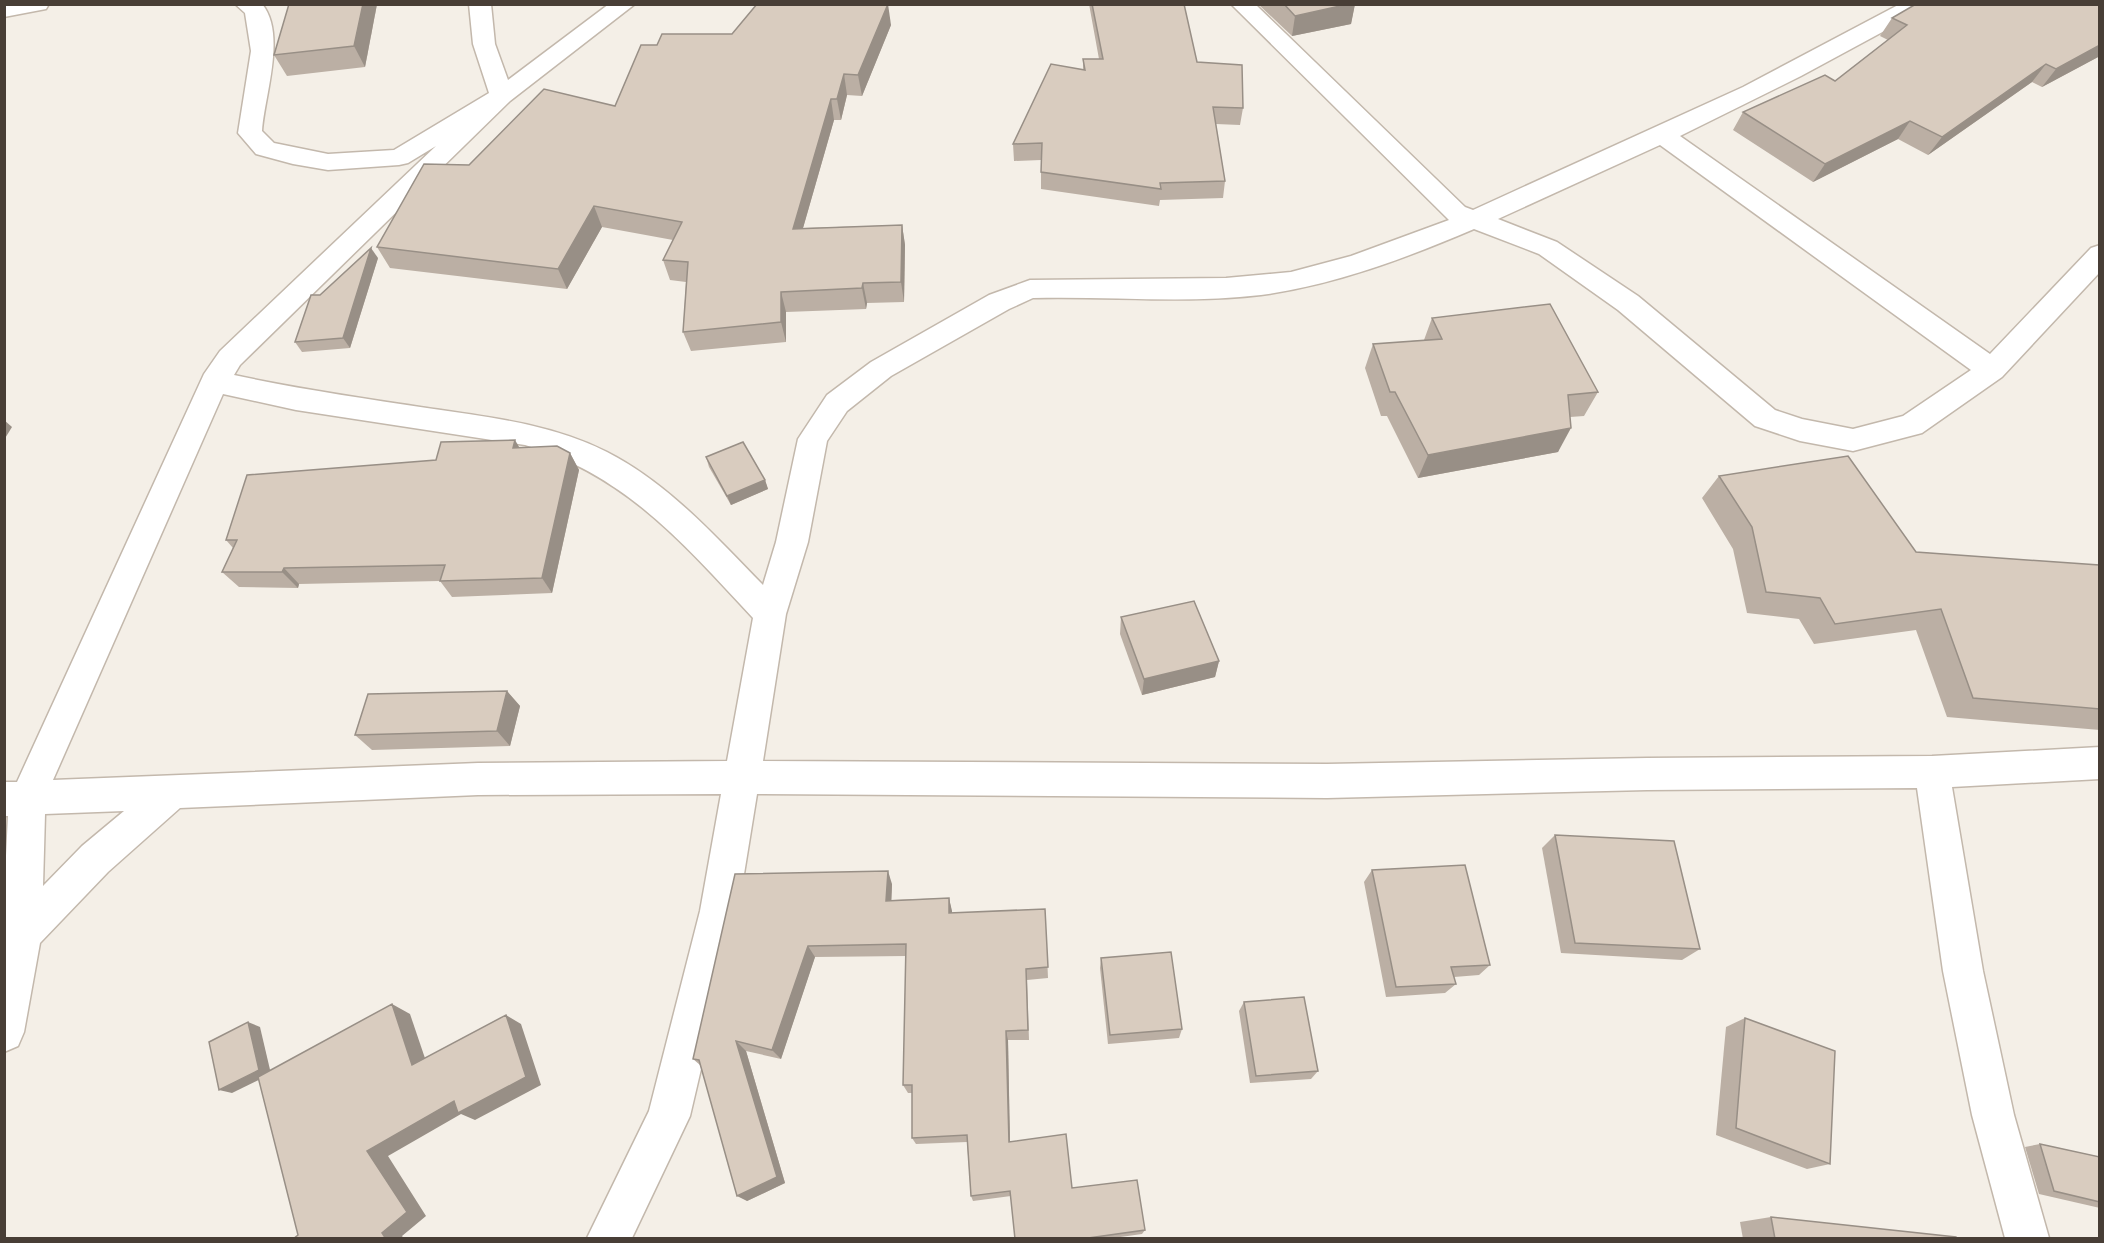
<svg xmlns="http://www.w3.org/2000/svg" width="2104" height="1243" font-family="'PT Sans Narrow',sans-serif">
<rect width="100%" height="100%" fill="#f4efe7"/>
<g fill="none" stroke-linecap="round" stroke-linejoin="round">
<defs>
<g id="minor">
<path d="M4 4H49L46 9 4 17Z"/>
<path d="M235 4H262C287 34 264 97 262 131L274 143 328 154 394 150 489 93 473 44 469 4H491L495 44 508 80 609 4H635L510 101 240 365 234 375C298 389 362 398 427 408 489 417 551 424 607 452 668 483 716 537 763 585L776 542 798 439 827 395 871 362 989 295 1030 280 1226 278 1291 272 1351 256 1449 220 1231 4H1255L1465 207 1473 210 1743 87 1900 4H1928L1925 9 1801 76 1680 136 1990 354 2091 248 2100 245V272L2002 377 1922 433 1853 451 1800 441 1755 426 1618 310 1539 254 1474 229C1406 258 1335 285 1261 295 1186 304 1109 296 1033 298L1009 309 891 376 847 411 827 441 808 542 786 614 763 761 1327 764 1647 758 1932 756 2100 747V779L1952 787 1983 971 2014 1115 2049 1238H2005L1972 1115 1943 971 1917 788 1647 790 1327 798 757 794 738 911 690 1116 632 1238H587L649 1111 700 911 721 794 478 795 180 808 108 872 40 943 24 1032 18 1046 4 1052V895L8 816H4V782H17L204 374 220 351 436 146 408 163 399 165 328 170 293 164 256 154 238 133 251 51 245 13ZM1660 145 1971 370 1903 416 1853 429 1802 419 1775 410 1638 296 1557 242 1498 219ZM223 394 296 410 525 445C626 475 684 544 753 618L727 761 478 763 53 780ZM124 811 82 846 43 886 45 814Z"/>
</g>
</defs>
<use href="#minor" stroke="#c3b8ac" stroke-width="3"/>
<use href="#minor" fill="#fff" fill-rule="evenodd"/>
</g>
<g fill="#bbafa4">
<path d="M289 4H377L365 67 287 76 274 55Z"/>
<path d="M1089 4H1184L1197 62 1243 108 1240 125 1216 124 1225 181 1223 198 1160 200 1159 206 1041 189V160L1014 161 1013 144 1083 69V59H1099Z"/>
<path d="M1258 4H1355L1351 24 1292 36Z"/>
<path d="M2100 4V56L2042 87 2032 82 1928 155 1898 139 1813 182 1733 130 1743 112 1835 81 1888 40 1880 36 1892 18Z"/>
<path d="M891 25 862 96 847 95 841 120H834L803 228 902 225 905 245 904 302 867 303 866 309 786 312V342L691 351 683 332 686 282 670 280 663 260 673 240 602 227 567 289 390 268 377 247 469 165 615 106 657 45 732 34Z"/>
<path d="M378 258 350 348 302 352 295 342 320 295Z"/>
<path d="M1432 318 1598 392 1584 416 1570 417 1558 452 1418 478 1387 416H1381L1365 368 1373 344 1424 340Z"/>
<path d="M570 453 579 470 552 593 452 597 440 581 299 584 298 588 239 587 222 572 233 548 226 540 436 460Z"/>
<path d="M706 457 765 480 768 489 731 505 709 467Z"/>
<path d="M1719 476 1916 552 2100 567V730L1947 717 1916 630 1814 644 1799 619 1747 613 1733 549 1702 498Z"/>
<path d="M1121 617 1219 661 1215 677 1142 695 1120 634Z"/>
<path d="M507 691 520 706 510 746 372 750 355 735Z"/>
<path d="M1555 835 1700 949 1682 960 1561 953 1542 848Z"/>
<path d="M1372 870 1490 965 1479 975 1454 977 1456 984 1445 993 1386 997 1364 882Z"/>
<path d="M735 874 892 884 891 900 949 898 952 913 1045 909 1048 978 1027 980 1029 1040H1008L1010 1142 1072 1188 1145 1230 1142 1234 1106 1239H1015L1011 1196 973 1201 971 1196 967 1142 916 1144 912 1138V1093H908L903 1085 906 956 815 957 781 1059 746 1051 785 1183 747 1201 700 1065 693 1059Z"/>
<path d="M1101 958 1182 1029 1179 1038 1108 1044 1100 968Z"/>
<path d="M1244 1002 1318 1071 1311 1079 1250 1083 1239 1011Z"/>
<path d="M1745 1018 1830 1164 1807 1169 1716 1135 1726 1027Z"/>
<path d="M2040 1144 2100 1157V1208L2039 1194 2025 1147Z"/>
<path d="M1771 1217 1957 1239H1743L1740 1222Z"/>
</g>
<g fill="#988f86">
<path d="M363 4H377L365 67 354 46Z"/>
<path d="M888 4 891 25 862 96 858 75Z"/>
<path d="M1349 4H1355L1351 24 1292 36 1295 16Z"/>
<path d="M2100 45V56L2042 87 2056 69Z"/>
<path d="M2046 64 2032 82 1928 155 1942 137Z"/>
<path d="M844 74 847 95 841 120 837 99Z"/>
<path d="M831 99 834 120 797 249 793 229Z"/>
<path d="M1910 121 1898 139 1813 182 1825 164Z"/>
<path d="M594 206 602 227 567 289 558 269Z"/>
<path d="M902 225 905 245 904 302 901 282Z"/>
<path d="M371 248 378 258 350 348 343 338Z"/>
<path d="M863 283 867 303 866 309 862 288Z"/>
<path d="M781 292 786 312V342L781 322Z"/>
<path d="M4 420 12 427 4 440Z"/>
<path d="M1571 428 1558 452 1418 478 1428 455Z"/>
<path d="M515 440 525 457 513 448Z"/>
<path d="M570 453 579 470 552 593 542 578Z"/>
<path d="M765 480 768 489 731 505 727 496Z"/>
<path d="M284 568 299 584 298 588 282 572Z"/>
<path d="M1219 661 1215 677 1142 695 1144 679Z"/>
<path d="M507 691 520 706 510 746 497 731Z"/>
<path d="M888 871 892 884 891 913 886 901Z"/>
<path d="M949 898 952 911V925L949 913Z"/>
<path d="M808 946 815 957 781 1059 772 1050Z"/>
<path d="M392 1004 410 1014 430 1073 412 1065Z"/>
<path d="M506 1015 521 1024 541 1085 475 1120 461 1114 388 1156 426 1216 402 1236 404 1239H386L382 1233 367 1151Z"/>
<path d="M248 1022 260 1027 271 1074 232 1093 219 1090Z"/>
<path d="M1006 1031 1008 1040 1010 1149 1009 1142Z"/>
<path d="M736 1041 746 1051 785 1183 747 1201 737 1196Z"/>
</g>
<g fill="#d9ccbf" stroke="#988f86" stroke-width="1.5">
<path d="M289 4H363L354 46 274 55Z"/>
<path d="M757 4H888L858 75 844 74 837 99H831L793 229 902 225 901 282 863 283 862 288 781 292V322L683 332 688 262 663 260 682 222 594 206 558 269 377 247 424 164 469 165 544 89 615 106 641 45H657L662 34H732Z"/>
<path d="M1092 4H1184L1197 62 1242 65 1243 108 1213 107 1225 181 1160 183 1161 189 1041 172 1042 143 1013 144 1051 64 1085 70 1083 59H1103Z"/>
<path d="M1284 4H1349L1295 16Z"/>
<path d="M1916 4H2100V45L2056 69 2046 64 1942 137 1910 121 1825 164 1743 112 1825 75 1835 81 1907 25 1892 18Z"/>
<path d="M371 248 343 338 295 342 311 295H320Z"/>
<path d="M1550 304 1598 392 1568 395 1571 428 1428 455 1395 392H1390L1373 344 1442 339 1432 318Z"/>
<path d="M515 440 513 448 557 446 570 453 542 578 440 581 445 565 284 568 282 572H222L237 540H226L247 475 436 460 441 442Z"/>
<path d="M743 442 765 480 727 496 706 457Z"/>
<path d="M1848 456 1916 552 2099 565 2100 709 1973 698 1941 609 1835 624 1820 598 1766 592 1752 527 1719 476Z"/>
<path d="M1194 601 1219 661 1144 679 1121 617Z"/>
<path d="M507 691 497 731 355 735 368 694Z"/>
<path d="M1555 835 1674 841 1700 949 1575 943Z"/>
<path d="M1465 865 1490 965 1451 967 1456 984 1396 987 1372 870Z"/>
<path d="M888 871 886 901 949 898V913L1045 909 1048 967 1026 969 1028 1030 1006 1031 1009 1142 1066 1134 1072 1188 1137 1180 1145 1230 1081 1239H1015L1010 1191 971 1196 967 1135 912 1138V1085H903L906 944 808 946 772 1050 736 1041 777 1177 737 1196 699 1060 693 1059 735 874Z"/>
<path d="M1171 952 1182 1029 1110 1035 1101 958Z"/>
<path d="M1304 997 1318 1071 1256 1076 1244 1002Z"/>
<path d="M392 1004 412 1065 506 1015 526 1077 458 1113 454 1101 367 1151 407 1212 382 1233 386 1239H293L298 1235 258 1077Z"/>
<path d="M1745 1018 1835 1051 1830 1164 1736 1128Z"/>
<path d="M248 1022 259 1070 219 1090 209 1042Z"/>
<path d="M2040 1144 2100 1157V1202L2054 1191Z"/>
<path d="M1771 1217 1956 1237 1957 1239H1775Z"/>
</g>
<rect width="2104" height="1243" fill="none" stroke="#483e36" stroke-width="12"/>
</svg>
